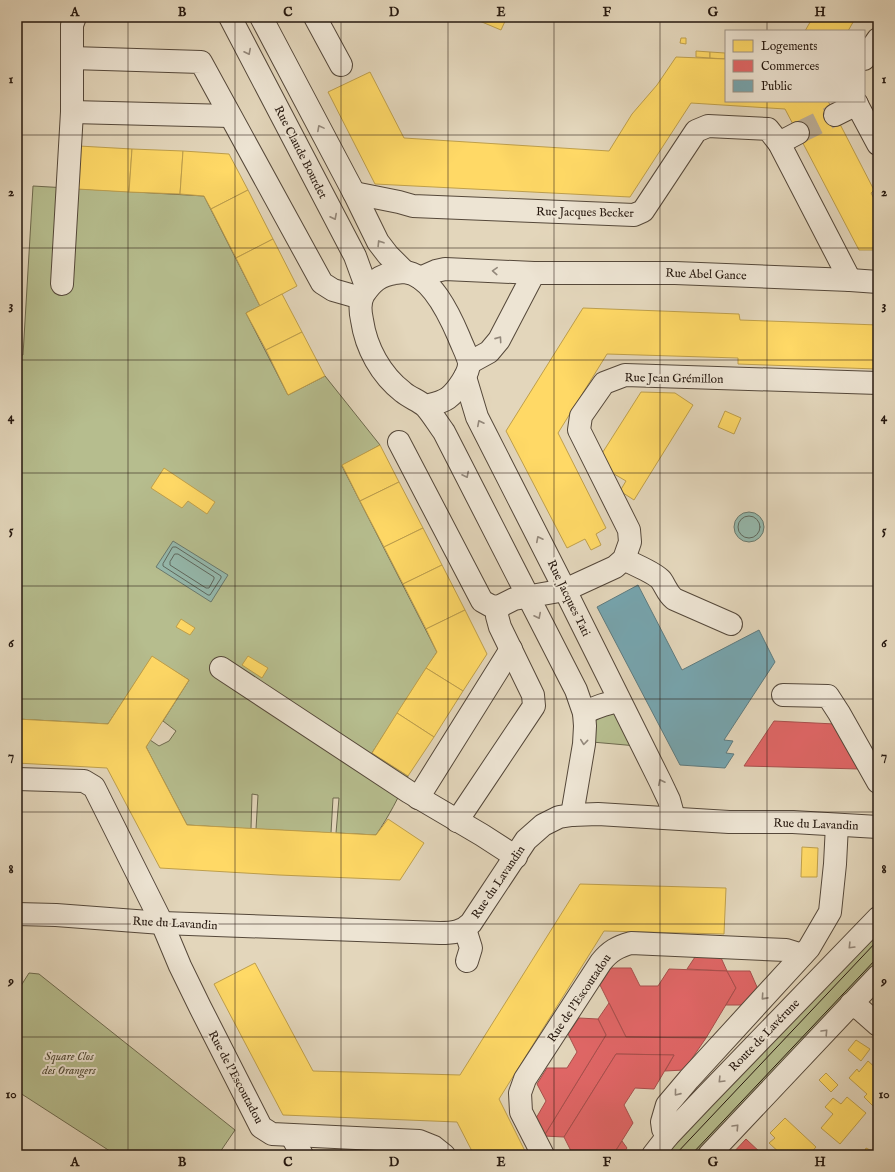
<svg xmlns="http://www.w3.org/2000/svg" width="895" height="1172" font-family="'IM FELL English',serif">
<rect width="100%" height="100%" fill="#e3d6bb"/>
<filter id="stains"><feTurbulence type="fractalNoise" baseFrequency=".005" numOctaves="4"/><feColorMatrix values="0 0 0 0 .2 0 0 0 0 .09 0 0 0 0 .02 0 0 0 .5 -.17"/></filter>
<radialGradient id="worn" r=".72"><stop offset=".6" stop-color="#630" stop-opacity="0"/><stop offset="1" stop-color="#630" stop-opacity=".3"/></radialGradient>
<g fill="#b6bd8e" stroke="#6e6a4e">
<path d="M33 186 204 196 260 306 246 313 288 395 325 376 380 445 342 466 437 652 372 753 408 776C399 797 389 816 376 835L336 833 339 798H333L331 833 256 829 258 795 252 794 251 829 187 825 146 747 150 740 159 746 169 741 176 731 163 721 189 680 152 657 108 724 17 719V356L23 355Z"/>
<path d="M616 711 637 746 592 742 594 720Z"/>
<path d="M878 931V966L700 1155H662Z"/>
<path d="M29 973 39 974 44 978 235 1130 218 1155H116L17 1091V992Z"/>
</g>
<g fill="#95b9ad" stroke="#69796e">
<circle cx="749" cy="527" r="15"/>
<path d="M173 541 228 575 211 602 156 567Z"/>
</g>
<g fill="#ffd966" stroke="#be9f4c">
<path d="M470 17H507L501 30Z"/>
<path d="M813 17H856L848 31H805Z"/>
<path d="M681 38H686V44L680 43Z"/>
<path d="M696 51 710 52V58L696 57Z"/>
<path d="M710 52 725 53V59L710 58Z"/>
<path d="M676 57 726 59V101H828L874 190 871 193 878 206V250H859L785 109 691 103 630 197 375 184 328 92 370 72 404 138 609 151 632 114 657 85Z"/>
<path d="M79 146 132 149 129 192 77 189Z"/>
<path d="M132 149 183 151 180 194 129 192Z"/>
<path d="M183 151 229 154 248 190 211 209 204 196 180 194Z"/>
<path d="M248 190 273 239 236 258 211 209Z"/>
<path d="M273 239 297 286 260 306 236 258Z"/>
<path d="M282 294 302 332 266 350 246 313Z"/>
<path d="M583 308 739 314 740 320 878 325 876 369 738 364V358L607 354 558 433 606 528 596 534 601 545 591 550 585 539 567 548 506 431Z"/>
<path d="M302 332 325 376 288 395 266 350Z"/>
<path d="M641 392 675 393 693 405 634 500 620 491 626 481 609 471 601 455Z"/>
<path d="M725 411 741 418 734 434 718 427Z"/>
<path d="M380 445 399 482 360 501 342 465Z"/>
<path d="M164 468 215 502 207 514 188 501 182 508 151 488Z"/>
<path d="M399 482 423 528 384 547 360 501Z"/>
<path d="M423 528 442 565 403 584 384 547Z"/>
<path d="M442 565 465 610 426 629 403 584Z"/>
<path d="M465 610 487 654 463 691 426 668 437 652 426 629Z"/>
<path d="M181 619 195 628 190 635 176 627Z"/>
<path d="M152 656 189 680 146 747 187 825 376 835 388 819 424 843 400 880 279 875 160 868 107 768 17 763V719L108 724Z"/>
<path d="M248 656 268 668 262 678 242 665Z"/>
<path d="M426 668 463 691 434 737 397 713Z"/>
<path d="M397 713 434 737 408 776 372 753Z"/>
<path d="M802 847 818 848 817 877H801Z"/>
<path d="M580 884 726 888 724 934 604 931 499 1099 527 1155H474L457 1122 283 1115 214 984 255 963 313 1071 460 1075Z"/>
<path d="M856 1040 870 1049 861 1061 848 1050Z"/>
<path d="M868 1061 878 1070V1101L874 1107 864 1097 867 1094 849 1078 857 1069 859 1072Z"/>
<path d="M826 1073 838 1085 831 1092 819 1080Z"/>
<path d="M847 1097 866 1113 840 1144 821 1128 833 1114 825 1107 833 1098 841 1104Z"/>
<path d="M785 1118 816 1147 809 1155H782L769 1143 775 1138 770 1133Z"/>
<path d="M878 1139V1155H863L866 1148 872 1151Z"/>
</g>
<g fill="#e06666" stroke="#a84f4c">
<path d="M774 721 835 724 860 769 744 766Z"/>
<path d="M699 951H718L727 971 687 969Z"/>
<path d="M611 968H631L640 986H658L669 969 727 971 736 988 706 1038 626 1037 600 985Z"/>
<path d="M727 971H750L757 987 745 1005H726L736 988Z"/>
<path d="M609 1003 626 1037 706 1038 684 1070 665 1071 674 1055 616 1054 564 1137 544 1136 606 1035 598 1019Z"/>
<path d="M579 1018 598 1019 606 1035 544 1136 535 1120 546 1101 537 1084 547 1068H567L577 1052 568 1034Z"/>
<path d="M616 1054 674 1055 654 1089 635 1088 624 1105 633 1123 613 1155H573L564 1137Z"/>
<path d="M746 1139 763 1155H731Z"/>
<path d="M622 1141 627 1148 622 1155H613Z"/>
</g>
<path fill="#76a5af" stroke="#5e7b7f" d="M638 585 682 670 759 630 775 662 724 740 733 741 726 753 734 754 725 768 680 765 597 607Z"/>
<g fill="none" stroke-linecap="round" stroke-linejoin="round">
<g stroke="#5e685e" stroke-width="1">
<circle cx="749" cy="527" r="11"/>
<path d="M173 547H176L221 576V578L210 595H208L163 566V564Z"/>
<path d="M175 554H178L214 577V579L209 588H206L170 565V562Z"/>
</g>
<path stroke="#bdb099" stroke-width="22" stroke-dasharray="22 11" stroke-linecap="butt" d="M798 133 835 115"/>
<defs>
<g id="minor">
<path d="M230 17 355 256 367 289"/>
<path d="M261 17 354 193 378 242 388 255 405 272"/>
<path d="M315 17 341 65"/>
<path d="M72 58 201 62 322 283 333 290 361 298"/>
<path d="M864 59 878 39"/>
<path d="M855 101 878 144"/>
<path d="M72 112 230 116"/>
<path d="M835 115 857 104"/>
<path d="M779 143 798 133"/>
<path d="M354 193 399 202 413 206 634 215 643 211 696 131 708 126 768 129 779 143 850 280"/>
<path d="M420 278 436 271 445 269 534 273H675L850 280 878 282"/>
<path d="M62 284 72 112V25L75 17"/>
<path d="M469 363 489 352 499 340 534 273"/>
<path d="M465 377 477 417 565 590 660 781 669 800 674 818"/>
<path d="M425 406C433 404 441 403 448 398 456 392 470 373 469 362 467 354 462 345 459 337 450 316 431 274 404 272 402 272 398 273 395 273 380 275 372 282 364 294 359 302 360 311 362 320 366 348 381 375 403 392 410 398 420 401 426 407 433 415 438 424 444 432L576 690 584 713 585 726 584 744 572 815"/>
<path d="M399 442 482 601 491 606 498 607 514 599 565 590 615 567 624 559 630 542 629 530 579 430 581 416 604 383 625 375 878 383"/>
<path d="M624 559C634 565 654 572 661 580 666 587 667 593 674 599L731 624"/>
<path d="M221 668 409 792 482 835 516 857"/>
<path d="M783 695 828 696 839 713 878 782"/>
<path d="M584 713C596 707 607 702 620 702"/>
<path d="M17 779 84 781 94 787 162 923 180 966 200 1007 261 1127 272 1134 419 1141 434 1147 444 1155"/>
<path d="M418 798 511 649"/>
<path d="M457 821 534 706 533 695 500 627 497 616 498 607"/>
<path d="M17 914 56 915 162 923 440 933C453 933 462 932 471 923L526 840 543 825 559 817 572 815 598 814 729 822H793L878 827"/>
<path d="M465 929 471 948 467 961"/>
<path d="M851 1004 861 1010 878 1025"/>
<path d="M291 1135 302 1155"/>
<path d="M667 1137 663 1129 662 1122 667 1105 689 1079 809 948 830 912 835 864 837 825"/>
<path d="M543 1155 521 1112 520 1093 525 1079 601 962C610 951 617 947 631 943L786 950 802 955"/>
<path d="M653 1155 667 1137 704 1098 878 918"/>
<path d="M709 1155 878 976"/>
</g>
</defs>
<use href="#minor" stroke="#55483a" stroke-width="24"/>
<use href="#minor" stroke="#ede4d3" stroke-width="22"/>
<g stroke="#26180f" stroke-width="1">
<path d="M675 1155 878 940"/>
<path d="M691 1155 878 957"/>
</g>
</g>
<defs><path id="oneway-chevron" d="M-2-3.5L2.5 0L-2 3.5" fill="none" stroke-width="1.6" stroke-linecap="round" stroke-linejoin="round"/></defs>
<g stroke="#93887b">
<use href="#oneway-chevron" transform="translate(248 52) rotate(63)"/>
<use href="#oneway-chevron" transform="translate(320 128) rotate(-118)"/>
<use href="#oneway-chevron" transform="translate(334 217) rotate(63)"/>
<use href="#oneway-chevron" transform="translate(380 243) rotate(-122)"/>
<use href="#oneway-chevron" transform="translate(495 271) rotate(-177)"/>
<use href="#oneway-chevron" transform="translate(499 339) rotate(-55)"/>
<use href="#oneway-chevron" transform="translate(480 423) rotate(-117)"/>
<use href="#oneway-chevron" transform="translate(466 475) rotate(63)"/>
<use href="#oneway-chevron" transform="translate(539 539) rotate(-117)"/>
<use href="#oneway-chevron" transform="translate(538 616) rotate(63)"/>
<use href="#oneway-chevron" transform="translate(584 742) rotate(96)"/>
<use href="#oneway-chevron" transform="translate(661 782) rotate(-116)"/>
<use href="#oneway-chevron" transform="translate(851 946) rotate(134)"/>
<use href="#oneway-chevron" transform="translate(764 997) rotate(132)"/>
<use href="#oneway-chevron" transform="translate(825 1032) rotate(-47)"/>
<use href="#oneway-chevron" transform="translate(721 1080) rotate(134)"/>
<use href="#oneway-chevron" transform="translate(677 1093) rotate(129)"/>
<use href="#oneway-chevron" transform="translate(736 1127) rotate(-47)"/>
</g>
<path fill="none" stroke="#26180f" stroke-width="1" stroke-opacity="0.55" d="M128 17V1155M235 17V1155M341 17V1155M448 17V1155M554 17V1155M660 17V1155M767 17V31M767 101V1155M17 135H878M17 248H878M17 360H878M17 473H878M17 586H878M17 699H878M17 812H878M17 924H878M17 1037H878"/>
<g text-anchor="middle" stroke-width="4" stroke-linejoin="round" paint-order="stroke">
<g font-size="12" fill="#26180f" stroke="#ede4d3">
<text transform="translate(301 152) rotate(63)" y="4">Rue Claude Bourdet</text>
<text transform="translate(585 212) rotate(1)" y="4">Rue Jacques Becker</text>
<text transform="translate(706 274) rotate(2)" y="4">Rue Abel Gance</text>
<text transform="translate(674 378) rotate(1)" y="4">Rue Jean Grémillon</text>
<text transform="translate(569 598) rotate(64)" y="4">Rue Jacques Tati</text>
<text transform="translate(816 824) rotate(2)" y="4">Rue du Lavandin</text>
<text transform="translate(498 882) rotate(-56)" y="4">Rue du Lavandin</text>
<text transform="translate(175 923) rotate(3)" y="4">Rue du Lavandin</text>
<text transform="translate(579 998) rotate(-56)" y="4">Rue de l'Escoutadou</text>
<text transform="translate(764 1035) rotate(-46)" y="4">Route de Lavérune</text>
<text transform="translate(236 1077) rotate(62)" y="4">Rue de l'Escoutadou</text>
</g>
<g font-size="12" font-style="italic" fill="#514a35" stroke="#ede4d3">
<text x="69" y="1060">Square Clos<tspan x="69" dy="14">des Orangers</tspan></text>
</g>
</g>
<rect width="895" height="1172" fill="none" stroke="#e3d6bb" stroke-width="44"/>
<rect x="725" y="30" width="140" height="72" fill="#ede4d3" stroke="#9d9285"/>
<rect x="733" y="40" width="20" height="12" fill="#ffd966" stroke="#9d9285"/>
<text x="761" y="50" font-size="12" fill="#26180f">Logements</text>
<rect x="733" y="60" width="20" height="12" fill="#e06666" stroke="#9d9285"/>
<text x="761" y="70" font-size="12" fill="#26180f">Commerces</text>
<rect x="733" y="80" width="20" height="12" fill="#76a5af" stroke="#9d9285"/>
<text x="761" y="90" font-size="12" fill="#26180f">Public</text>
<rect x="22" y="22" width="851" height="1128" fill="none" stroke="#26180f" stroke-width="1.5"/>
<g font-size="13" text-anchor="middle" font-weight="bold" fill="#26180f">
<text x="75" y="16">A</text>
<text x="182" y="16">B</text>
<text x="288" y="16">C</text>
<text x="394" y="16">D</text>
<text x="501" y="16">E</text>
<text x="607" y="16">F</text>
<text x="713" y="16">G</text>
<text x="820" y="16">H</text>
<text x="11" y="83">1</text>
<text x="884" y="83">1</text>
<text x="11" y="196">2</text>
<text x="884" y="196">2</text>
<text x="11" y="309">3</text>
<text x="884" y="309">3</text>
<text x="11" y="421">4</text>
<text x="884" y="421">4</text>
<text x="11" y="534">5</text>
<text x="884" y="534">5</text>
<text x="11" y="647">6</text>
<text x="884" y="647">6</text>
<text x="11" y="760">7</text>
<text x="884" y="760">7</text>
<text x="11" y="873">8</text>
<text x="884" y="873">8</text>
<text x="11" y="985">9</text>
<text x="884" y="985">9</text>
<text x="11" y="1098">10</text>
<text x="884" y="1098">10</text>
<text x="75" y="1166">A</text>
<text x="182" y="1166">B</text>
<text x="288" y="1166">C</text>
<text x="394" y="1166">D</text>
<text x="501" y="1166">E</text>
<text x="607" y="1166">F</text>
<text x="713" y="1166">G</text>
<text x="820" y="1166">H</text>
</g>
<rect width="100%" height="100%" filter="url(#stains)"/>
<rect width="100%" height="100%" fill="url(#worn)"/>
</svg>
